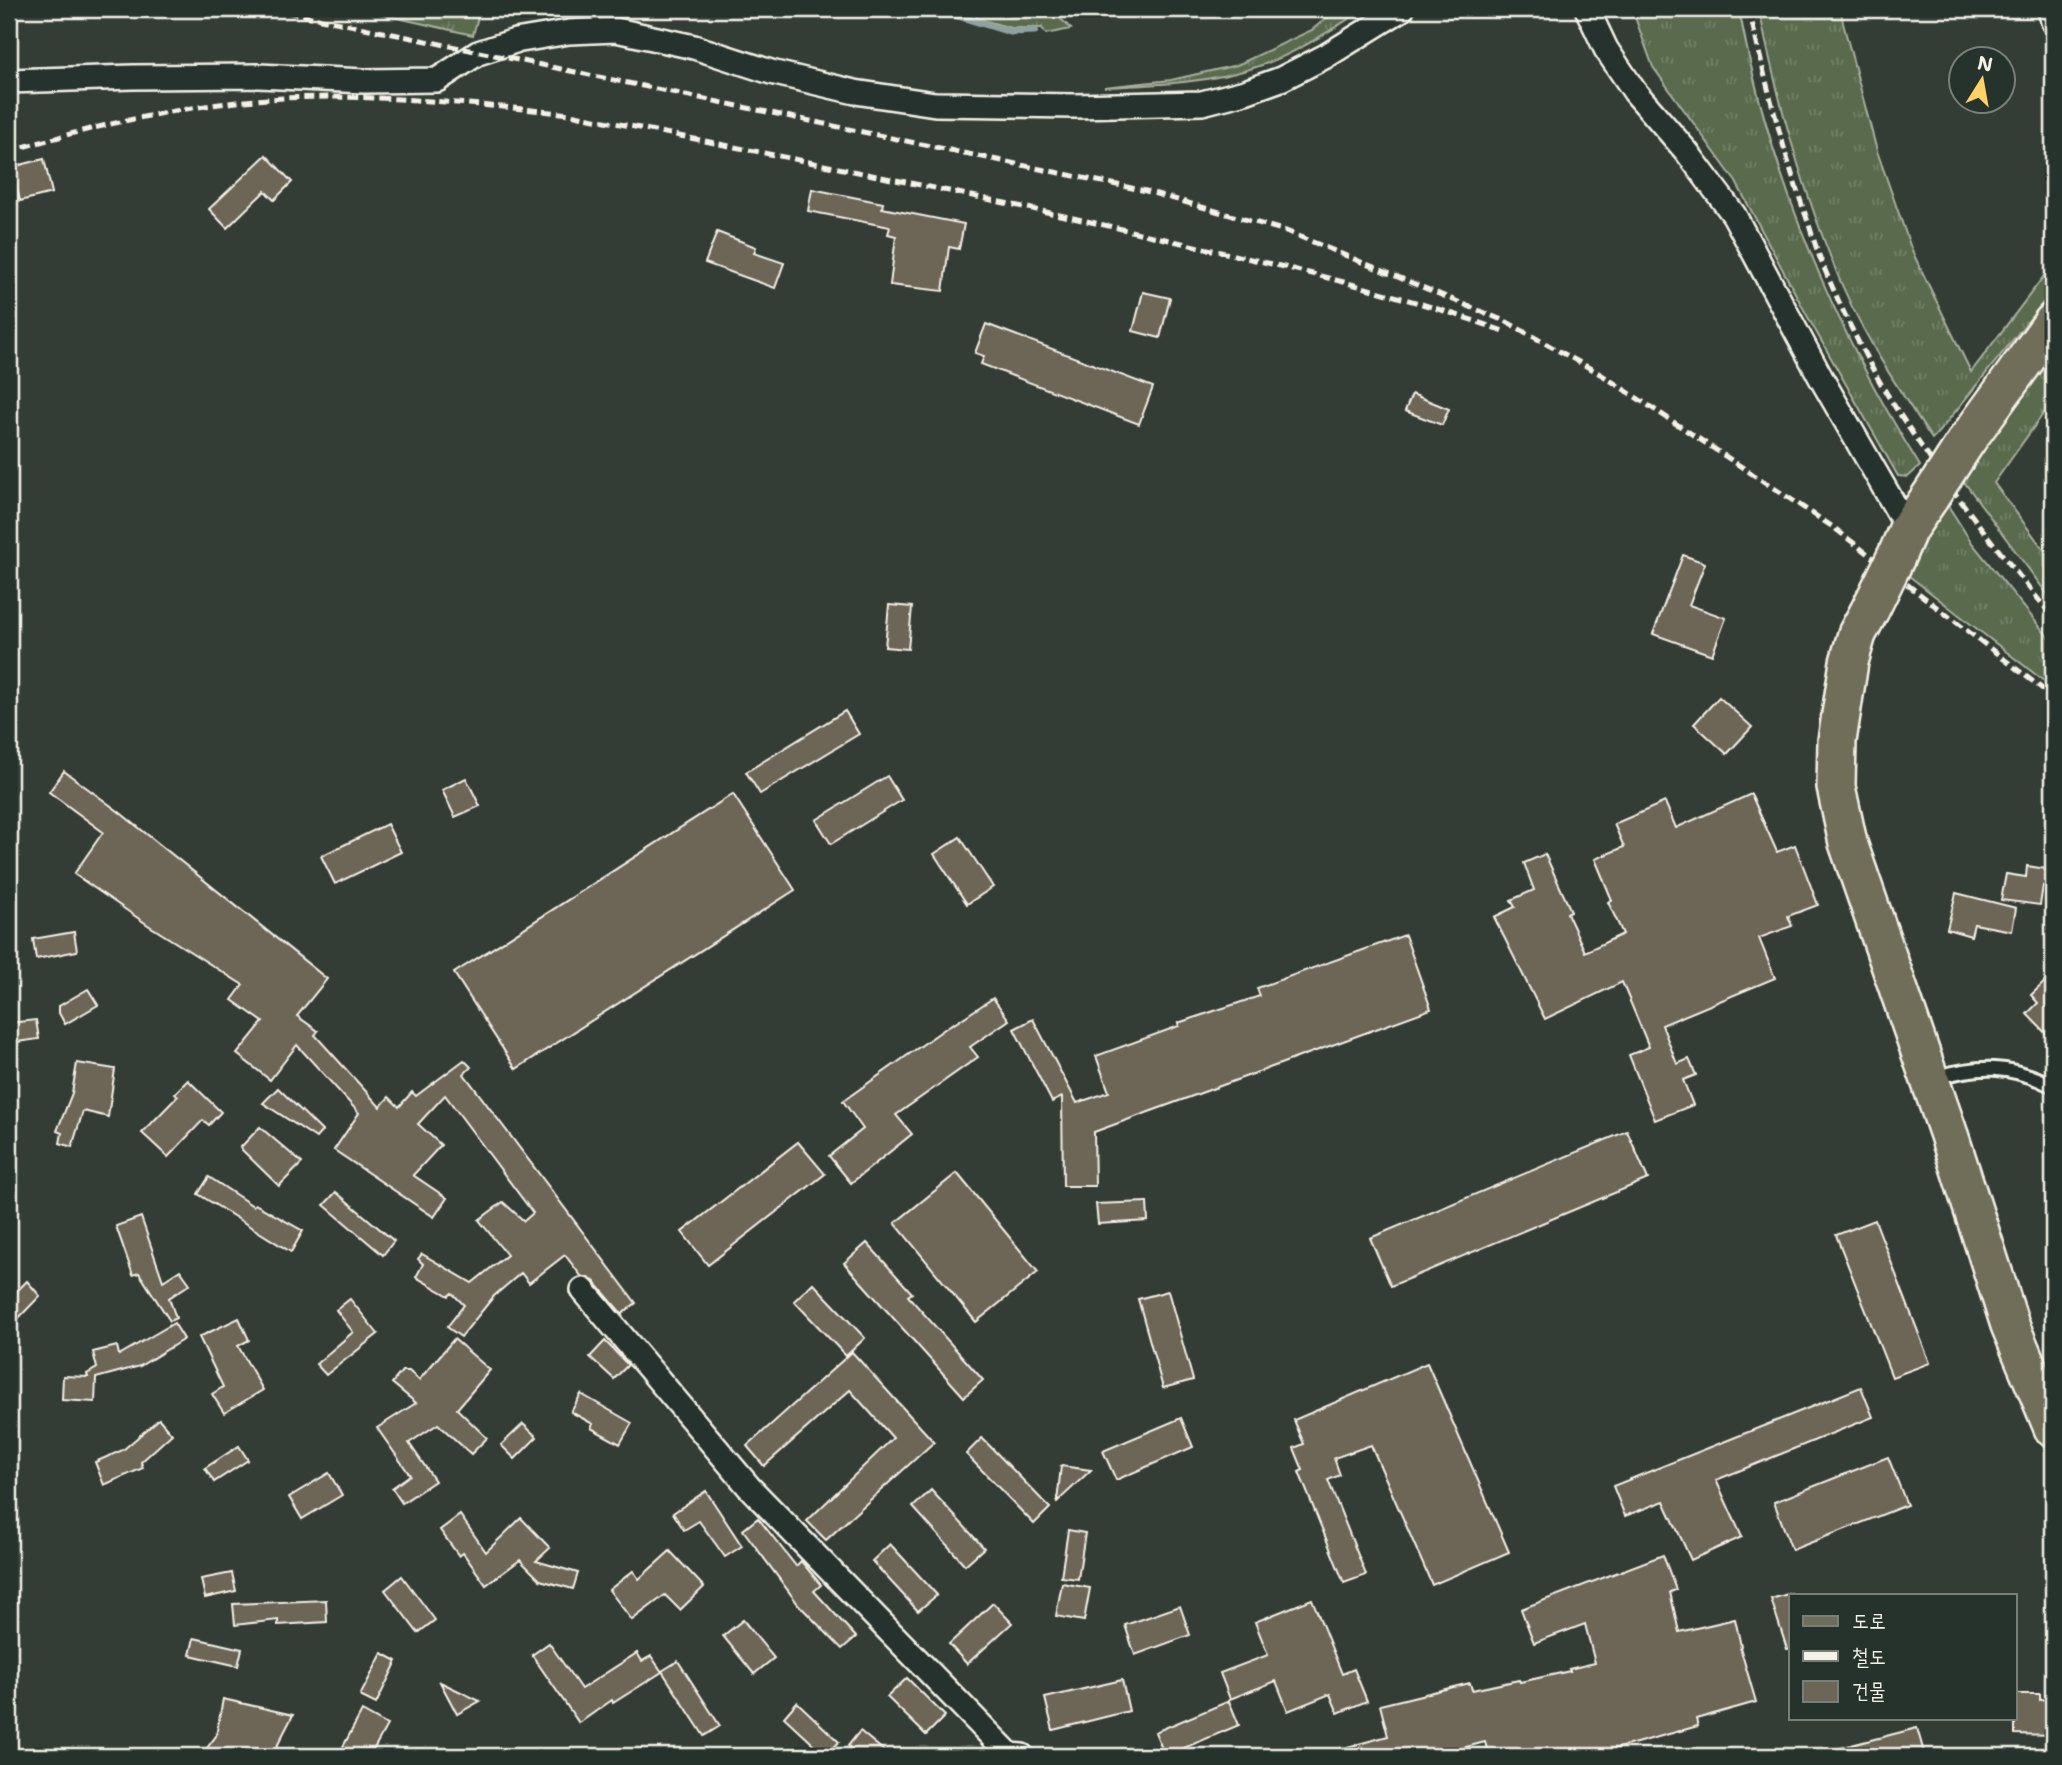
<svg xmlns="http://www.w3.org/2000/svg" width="2062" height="1765" font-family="'Shantell Sans','Poor Story',sans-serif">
<defs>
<pattern id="grass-tufts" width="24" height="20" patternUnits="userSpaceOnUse" patternTransform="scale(1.75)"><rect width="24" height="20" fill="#5a6b4e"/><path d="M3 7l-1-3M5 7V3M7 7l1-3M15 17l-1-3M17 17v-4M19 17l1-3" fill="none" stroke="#728168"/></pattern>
</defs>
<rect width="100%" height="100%" fill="#343d35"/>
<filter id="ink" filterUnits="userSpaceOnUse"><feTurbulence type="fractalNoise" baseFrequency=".0143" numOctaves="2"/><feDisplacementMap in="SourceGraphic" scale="14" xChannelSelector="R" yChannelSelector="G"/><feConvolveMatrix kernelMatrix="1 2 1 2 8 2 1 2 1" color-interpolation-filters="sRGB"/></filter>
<g filter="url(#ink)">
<g fill="url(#grass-tufts)" stroke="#a7ae9b" stroke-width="2">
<path d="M358 9H439L478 17 473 35Z"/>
<path d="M980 9H1051L1071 29 1046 34 1042 28H1011L976 18Z"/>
<path d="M1337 9H1365C1333 28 1301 51 1265 64 1214 83 1157 85 1104 87L1171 80 1237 65 1312 30Z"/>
<path d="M1632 9H1739C1769 172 1832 325 1920 466L1908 477 1898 476 1810 321 1736 182 1653 67Z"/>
<path d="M1759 9H1841L1843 23 1877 151 1912 251 1971 372 2053 264V290L1943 427 1932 439C1894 383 1856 324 1832 261 1800 180 1776 94 1759 9Z"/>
<path d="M2053 351V400L1994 483 2053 562V602L1962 479Z"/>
<path d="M1947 504 1972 543 2053 643V688L1909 576 1931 528Z"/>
</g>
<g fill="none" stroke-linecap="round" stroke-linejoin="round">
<path stroke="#8da1a0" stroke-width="7" d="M935 9 1010 32 1035 31"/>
</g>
<g fill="#6d6556" stroke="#f4f1e8" stroke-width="2">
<path d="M266 155 292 182 274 200 265 191 227 228 209 209Z"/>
<path d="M44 159 52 193 20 201 12 167Z"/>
<path d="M812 189 883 203 882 208 964 224 959 249 949 247 943 291 890 285 896 236 888 234 890 227 808 211Z"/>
<path d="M717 232 756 247 754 253 784 263 775 288 705 263Z"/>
<path d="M1143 292 1170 298 1160 338 1133 331Z"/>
<path d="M986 324 1153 387 1139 424 981 364 984 356 975 353Z"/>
<path d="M1412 394 1449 409 1442 425 1405 411Z"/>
<path d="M1683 555 1705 563 1689 605 1726 618 1712 655 1653 634Z"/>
<path d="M889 605 912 607 908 649 885 647Z"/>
<path d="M1719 697 1752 727 1727 754 1694 724Z"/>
<path d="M845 711 859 734 760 794 746 772Z"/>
<path d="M64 771 118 811 327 979 297 1016 318 1031 315 1035 380 1107 389 1097 399 1107 412 1092 416 1096 464 1060 471 1067 464 1074 636 1303 622 1314 594 1281 581 1276 565 1255 529 1283 521 1273 494 1296 461 1337 447 1327 464 1305 452 1293 449 1296 416 1277 423 1264 418 1259 422 1254 472 1283 507 1255 479 1220 503 1202 524 1221 533 1213 445 1095 418 1124 441 1145 413 1175 447 1198 434 1217 334 1150 359 1113 297 1045 270 1080 237 1054 263 1022 232 1000 243 985 148 925 74 874 103 832 49 792Z"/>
<path d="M887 776 902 800 831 844 816 820Z"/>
<path d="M466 778 480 806 455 817 442 790Z"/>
<path d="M733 794 795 890 516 1069 454 973Z"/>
<path d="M1751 794 1777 852 1795 845 1818 905 1788 916 1792 926 1759 938 1775 978 1662 1025 1677 1064 1689 1059 1696 1075 1683 1080 1693 1105 1655 1120 1629 1055 1649 1047 1622 982 1545 1019 1494 917 1515 907 1511 900 1534 890 1524 863 1545 854 1571 911 1567 913 1585 952 1623 934 1608 902 1612 900 1595 859 1624 847 1614 824 1665 802 1676 828Z"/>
<path d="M387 824 401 852 335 884 321 856Z"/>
<path d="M960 837 993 887 967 904 934 854Z"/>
<path d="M2027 866 2053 870V888L2043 886 2040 905 2001 900 2006 874 2026 877Z"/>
<path d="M1956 893 2016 908 2012 931 1974 924 1971 936 1947 929Z"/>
<path d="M74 932 77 951 36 959 33 939Z"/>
<path d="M1405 935 1431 1009 1094 1132 1095 1186H1063L1062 1097 1052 1102 1014 1029 1033 1019 1077 1103 1109 1092 1096 1056 1179 1026 1178 1023 1260 996 1257 988Z"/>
<path d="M2053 974V1041L2027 1014 2038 1003 2031 995Z"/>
<path d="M88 989 98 1005 65 1024 59 1013V1006Z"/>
<path d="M993 998 1009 1020 970 1047 978 1057 896 1115 912 1134 851 1183 829 1156 863 1129 843 1101 953 1023 954 1024Z"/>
<path d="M36 1020 39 1039 9 1043V1023Z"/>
<path d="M77 1063 115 1069 108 1117 83 1111 72 1147 60 1143 62 1133 57 1131 72 1093Z"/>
<path d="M188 1080 221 1112 209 1125 203 1120 168 1157 142 1133 178 1096 175 1093Z"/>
<path d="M278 1088 322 1131 316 1138 263 1103Z"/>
<path d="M260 1127 302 1163 279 1186 240 1148Z"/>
<path d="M1627 1131 1648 1179 1391 1286 1370 1238Z"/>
<path d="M798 1142 825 1174 708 1265 682 1232Z"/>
<path d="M957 1173 1038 1272 976 1322 895 1223Z"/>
<path d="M209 1177 253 1206 255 1204 303 1231 291 1252 198 1194Z"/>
<path d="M336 1192 394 1241 383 1255 324 1205Z"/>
<path d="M1147 1202 1148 1221 1098 1224 1096 1204Z"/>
<path d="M141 1217 163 1281 180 1270 190 1284 169 1298 176 1318 170 1321 139 1273 133 1275 116 1226Z"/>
<path d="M1875 1220 1930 1363 1892 1377 1836 1235Z"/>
<path d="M867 1243 912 1293 908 1296 983 1380 964 1397 844 1263Z"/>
<path d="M27 1281 40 1296 9 1328V1299Z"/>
<path d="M813 1283 865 1338 846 1356 794 1301Z"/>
<path d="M1168 1291 1193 1380 1163 1388 1138 1299Z"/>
<path d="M350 1299 378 1334 326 1375 316 1364 353 1332 336 1310Z"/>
<path d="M239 1318 249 1340 238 1346 263 1390 224 1413 212 1394 223 1387 199 1337Z"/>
<path d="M174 1323 184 1339 140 1366 96 1378 95 1402 62 1400 63 1376 88 1377 87 1374 97 1368 93 1352 117 1346 119 1355Z"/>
<path d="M454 1339 490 1370 457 1409 487 1438 471 1454 438 1424 409 1443 435 1481 402 1503 392 1488 410 1475 377 1428 416 1403 392 1383 402 1371H409L419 1380Z"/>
<path d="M605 1341 628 1365 614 1379 590 1357Z"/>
<path d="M852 1352 934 1442 826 1540 807 1521 893 1438 850 1390 764 1466 747 1446Z"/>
<path d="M1427 1363 1509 1552 1432 1585 1371 1445 1334 1458 1340 1475 1328 1480 1366 1575 1344 1583 1299 1472 1303 1470 1294 1448 1304 1444 1294 1420Z"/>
<path d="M1861 1387 1873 1417 1716 1480 1742 1537 1691 1560 1664 1501 1625 1516 1613 1486Z"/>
<path d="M581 1394 632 1423 620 1444 591 1428 593 1424 571 1412Z"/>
<path d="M1181 1418 1193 1447 1116 1480 1103 1451Z"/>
<path d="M159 1419 172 1434 141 1462 143 1468 104 1485 95 1462 123 1450Z"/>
<path d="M523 1424 537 1437 515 1459 501 1445Z"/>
<path d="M982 1438 1050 1508 1034 1524 966 1454Z"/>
<path d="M239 1446 248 1460 214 1482 205 1468Z"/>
<path d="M1888 1457 1907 1505 1792 1550 1774 1502Z"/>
<path d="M1061 1466 1091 1470 1057 1502Z"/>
<path d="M329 1473 342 1495 302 1519 289 1497Z"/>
<path d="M931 1490 984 1548 965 1565 913 1507Z"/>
<path d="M706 1491 742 1546 725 1557 699 1521 684 1530 673 1513Z"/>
<path d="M460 1515 486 1552 521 1518 550 1548 536 1561 578 1573 573 1589 540 1580 520 1560 486 1585 463 1553 459 1556 440 1530Z"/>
<path d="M758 1518 796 1566 801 1561 821 1585 814 1591 856 1637 842 1649 798 1604 743 1530Z"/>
<path d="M1068 1530 1085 1533 1078 1579 1061 1577Z"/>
<path d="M890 1544 937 1595 918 1611 872 1561Z"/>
<path d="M670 1551 704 1587 680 1610 665 1595 632 1620 609 1590 633 1571 639 1579Z"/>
<path d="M1663 1555 1676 1590 1670 1592 1679 1632 1735 1619 1741 1646 1740 1647 1756 1702 1696 1719 1698 1726 1589 1756H1489L1485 1742 1432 1756H1337L1336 1750 1388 1736 1380 1705 1470 1683 1472 1690 1519 1680 1520 1682 1570 1671 1569 1669 1595 1663 1585 1624 1534 1643 1521 1609Z"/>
<path d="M232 1573 236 1591 205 1598 201 1579Z"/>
<path d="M402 1576 435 1620 418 1633 385 1590Z"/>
<path d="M1062 1583 1090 1588 1084 1621 1056 1616Z"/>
<path d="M1791 1593V1648L1787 1649 1771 1599Z"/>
<path d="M1312 1599 1342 1674 1354 1669 1367 1701 1338 1713 1330 1694 1288 1711 1276 1681 1230 1699 1220 1673 1268 1655 1255 1622Z"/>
<path d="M326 1600 327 1622 278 1625V1620L235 1625 233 1604Z"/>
<path d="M993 1603 1012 1623 967 1664 949 1644Z"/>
<path d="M1180 1606 1190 1635 1135 1655 1125 1625Z"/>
<path d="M743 1620 774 1658 754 1674 723 1636Z"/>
<path d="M194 1638 242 1649 238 1666 190 1655Z"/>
<path d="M549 1643 581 1689 637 1653 642 1661 651 1656 662 1672 613 1703 612 1700 579 1723 532 1655Z"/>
<path d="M382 1653 397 1661 376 1704 360 1696Z"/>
<path d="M678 1661 720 1726 704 1736 662 1671Z"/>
<path d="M907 1678 945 1716 926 1735 887 1697Z"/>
<path d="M1122 1680 1129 1711 1053 1730 1045 1698Z"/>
<path d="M440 1682 480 1701 457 1714Z"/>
<path d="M2015 1694H2040V1700L2053 1698V1735L2015 1734Z"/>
<path d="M223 1699 293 1715 272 1756H201L216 1736Z"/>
<path d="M1229 1701 1239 1725 1165 1756 1155 1732Z"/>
<path d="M797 1702 839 1742 826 1756 784 1717Z"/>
<path d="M362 1711 387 1725 370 1756H338Z"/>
<path d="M1917 1728 1925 1756H1833L1832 1750Z"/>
<path d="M860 1731 890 1756H859L848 1746Z"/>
</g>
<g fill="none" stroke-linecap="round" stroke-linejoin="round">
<defs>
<path id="lane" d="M1933 1078C1979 1065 2010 1064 2053 1086"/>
<g id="street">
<path d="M1587 9 1606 49 1635 92 1687 152 1734 215 1821 378 1908 529"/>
<path d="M2050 9 2053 21"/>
<path d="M9 81 133 77 259 76 364 81 437 80 478 53 515 41 569 32 616 30 694 47 771 72 855 92 935 104 1075 106 1202 103 1245 92 1281 79 1326 56 1402 9"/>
<path d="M583 1290 749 1487 1010 1755 1022 1756"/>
</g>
<g id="primary">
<path d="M1967 440 2053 322"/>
<path d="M1896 557 1908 529 1930 497"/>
<path d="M1871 608 1857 634 1849 662 1837 741 1836 787 1848 843 1949 1135 2010 1325 2053 1428"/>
</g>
</defs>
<use href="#lane" stroke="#f4f1e8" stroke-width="18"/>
<use href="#street" stroke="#f4f1e8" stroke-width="28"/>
<use href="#primary" stroke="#f4f1e8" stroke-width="42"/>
<use href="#lane" stroke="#26332d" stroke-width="12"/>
<use href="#street" stroke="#26332d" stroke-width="23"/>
<use href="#primary" stroke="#706e59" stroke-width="37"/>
<g stroke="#f4f1e8" stroke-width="5" stroke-dasharray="10 5" stroke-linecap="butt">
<path d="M273 9 1146 191 1286 231 1507 322 1602 375 1833 527 2053 697"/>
<path d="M1749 9C1764 76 1781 143 1803 208 1810 226 1815 246 1822 263 1843 313 1868 365 1897 410 1943 481 1999 552 2053 617"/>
<path d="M9 151C98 125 191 103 284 98 379 94 476 104 570 114 774 155 979 195 1182 243 1290 268 1399 293 1503 331"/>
</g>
<defs>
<g id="primary-bridge">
<path d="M1930 497 1967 440"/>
<path d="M1871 608 1896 557"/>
</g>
</defs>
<use href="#primary-bridge" stroke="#f4f1e8" stroke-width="42" stroke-linecap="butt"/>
<use href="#primary-bridge" stroke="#706e59" stroke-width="37"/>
</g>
</g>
<rect width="2062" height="1765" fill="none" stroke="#26332d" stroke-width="35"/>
<rect x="18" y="18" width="2027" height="1730" fill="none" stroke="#f4f1e8" stroke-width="2.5" filter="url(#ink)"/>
<rect x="1789" y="1594" width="228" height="126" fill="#26332d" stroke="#787f78" stroke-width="2"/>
<rect x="1803" y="1616" width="35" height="10" fill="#706e59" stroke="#787f78" stroke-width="2"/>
<text x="1852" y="1628" font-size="21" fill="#f4f1e8">도로</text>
<rect x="1803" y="1651" width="35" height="10" fill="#f4f1e8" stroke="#787f78" stroke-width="2"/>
<text x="1852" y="1664" font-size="21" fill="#f4f1e8">철도</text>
<rect x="1803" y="1681" width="35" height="21" fill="#6d6556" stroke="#787f78" stroke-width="2"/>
<text x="1852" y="1698" font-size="21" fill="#f4f1e8">건물</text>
<g transform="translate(1982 80) rotate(11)"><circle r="33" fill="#26332d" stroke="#787f78" stroke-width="2"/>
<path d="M0-5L12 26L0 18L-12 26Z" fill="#ffd166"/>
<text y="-10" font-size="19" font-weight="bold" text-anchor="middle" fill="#f4f1e8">N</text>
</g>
</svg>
